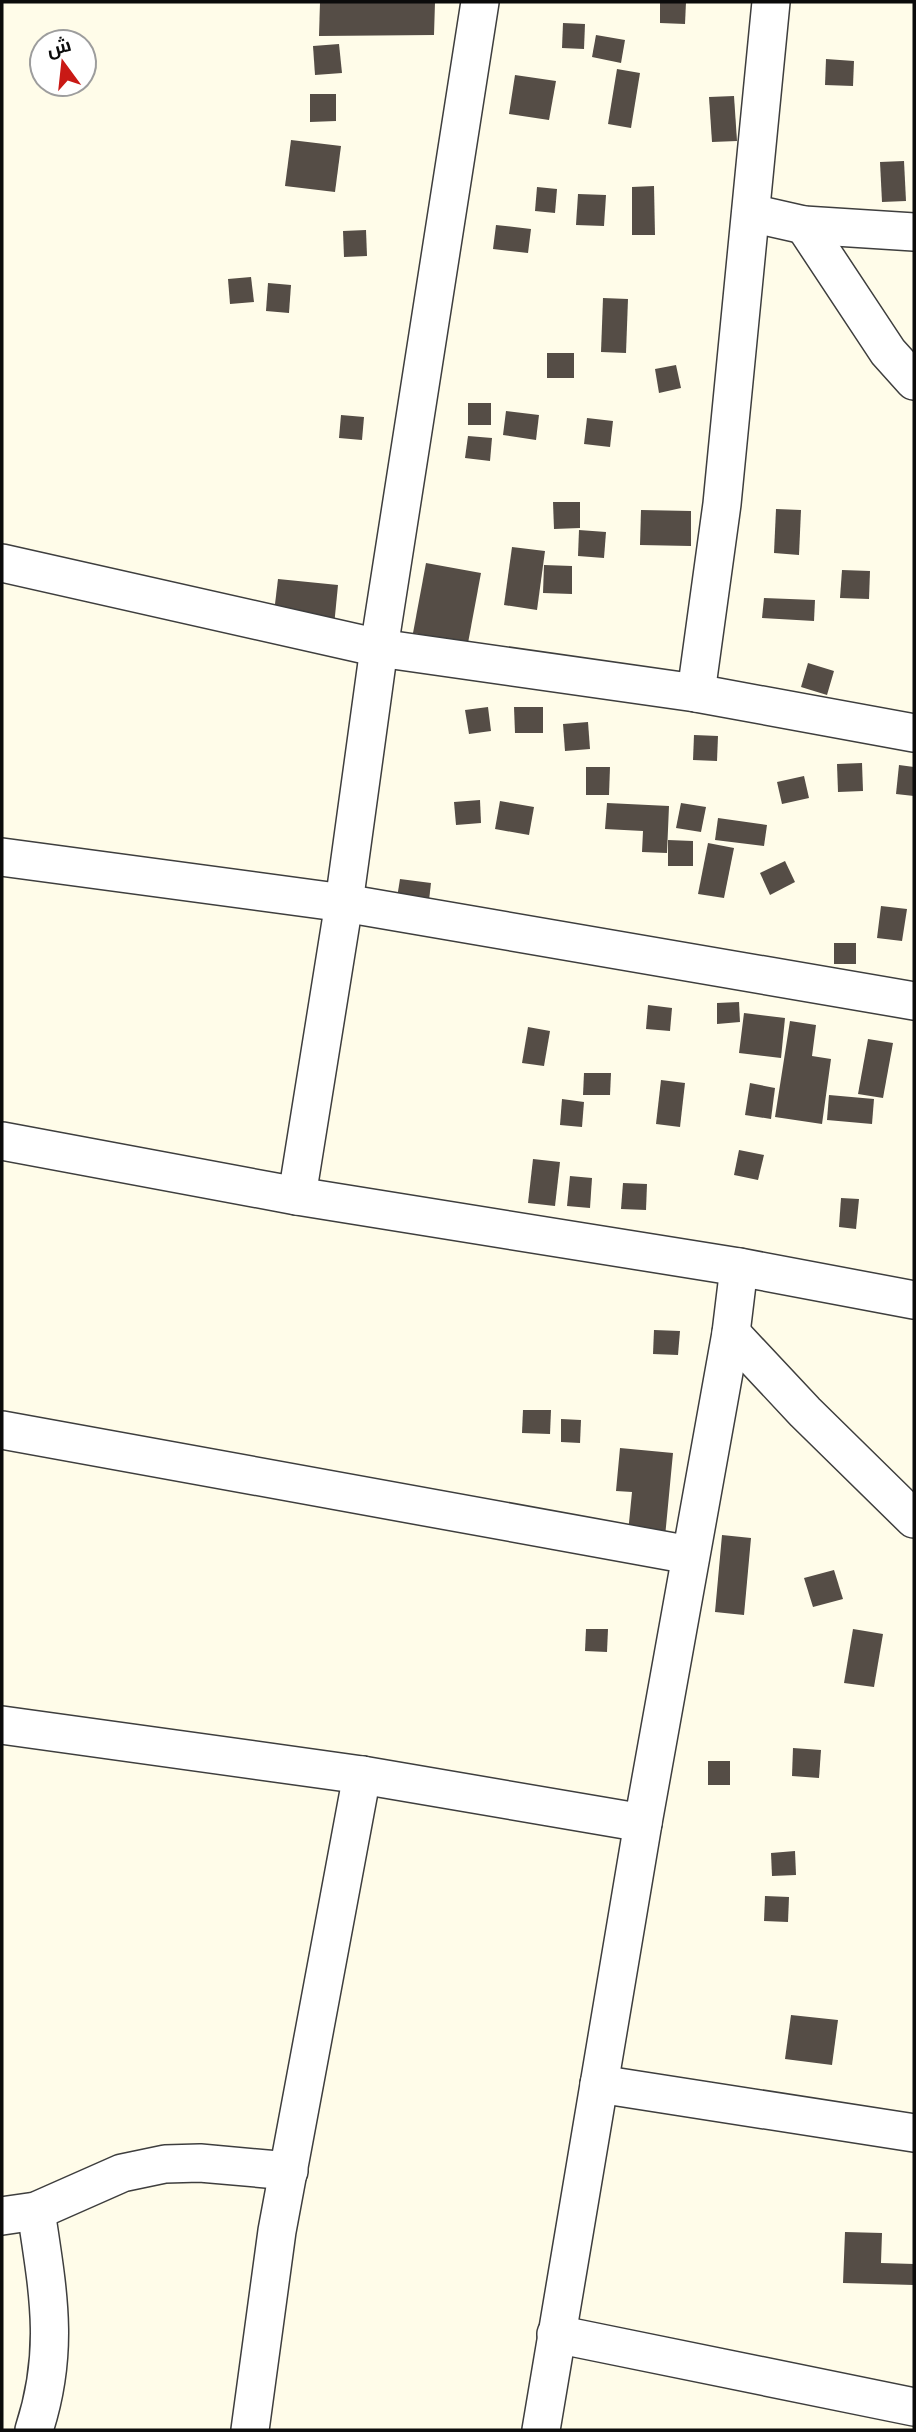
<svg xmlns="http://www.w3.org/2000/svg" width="916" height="2432" font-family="Georgia,Cairo,serif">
<rect width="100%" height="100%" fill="#fffce9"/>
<g fill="#554d46">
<path d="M320 2H435L434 35 319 36Z"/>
<path d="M660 2H686L685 24 660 23Z"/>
<path d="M563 23 585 24 584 49 562 48Z"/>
<path d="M596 35 625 40 621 63 592 57Z"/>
<path d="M339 44 342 73 315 75 313 46Z"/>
<path d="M826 59 854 61 853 86 825 85Z"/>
<path d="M617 69 640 73 631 128 608 124Z"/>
<path d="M515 75 556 81 549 120 509 114Z"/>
<path d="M310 94H336V121L310 122Z"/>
<path d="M734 96 737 141 712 142 709 97Z"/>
<path d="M291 140 341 146 335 192 285 186Z"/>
<path d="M904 161 906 201 882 202 880 162Z"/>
<path d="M654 186 655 235H632V187Z"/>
<path d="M537 187 557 189 555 213 535 211Z"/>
<path d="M578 194 606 195 604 226 576 225Z"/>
<path d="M496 225 531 229 528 253 493 249Z"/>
<path d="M366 230 367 256 344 257 343 231Z"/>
<path d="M251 277 254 302 230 304 228 279Z"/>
<path d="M268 283 291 285 289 313 266 311Z"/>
<path d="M603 298 628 299 626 353 601 352Z"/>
<rect x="547" y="353" width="27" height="25"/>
<path d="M676 365 681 388 659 393 655 369Z"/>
<rect x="468" y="403" width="23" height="22"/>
<path d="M506 411 539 415 536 440 503 435Z"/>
<path d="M341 415 364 417 362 440 339 438Z"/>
<path d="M587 418 613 421 610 447 584 444Z"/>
<path d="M468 436 492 438 490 461 465 458Z"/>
<path d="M553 502H580V528L554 529Z"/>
<path d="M776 509 801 510 799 555 774 553Z"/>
<path d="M641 510 691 511V546L640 545Z"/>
<path d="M579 530 606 532 604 558 578 556Z"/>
<path d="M512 547 545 551 537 610 504 605Z"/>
<path d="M426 563 481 573 468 643 413 633Z"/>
<path d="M544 565 572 566V594L543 593Z"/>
<path d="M842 570 870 571 869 599 840 598Z"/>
<path d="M278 579 338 585 334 626 273 621Z"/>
<path d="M764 598 815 600 814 621 762 618Z"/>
<path d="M808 663 834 671 827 695 801 687Z"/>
<path d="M488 707 491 731 469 734 465 710Z"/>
<path d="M514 707H543V733H515Z"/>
<path d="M588 722 590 749 565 751 563 724Z"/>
<path d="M694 735 718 736 717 761 693 760Z"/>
<path d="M862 763 863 791 838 792 837 764Z"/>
<path d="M899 765 914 767V796L896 794Z"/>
<path d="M586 767H610L609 795H586Z"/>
<path d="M804 776 809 798 782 804 777 782Z"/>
<path d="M480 800 481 823 456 825 454 802Z"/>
<path d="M500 801 534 807 529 835 495 829Z"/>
<path d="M607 803 669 806 667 853 642 852 643 831 605 829Z"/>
<path d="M681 803 706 807 701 832 676 828Z"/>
<path d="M718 818 767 825 764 846 715 840Z"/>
<path d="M668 840 693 841V866H668Z"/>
<path d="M708 843 734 848 724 898 698 894Z"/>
<path d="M785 861 795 882 770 895 760 873Z"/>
<path d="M400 879 431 883 428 909 396 904Z"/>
<path d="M881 906 907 909 902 941 877 938Z"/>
<rect x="834" y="943" width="22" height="21"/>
<path d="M739 1002 740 1022 717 1024V1003Z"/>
<path d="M648 1005 672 1008 670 1031 646 1029Z"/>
<path d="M744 1013 785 1018 781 1058 739 1053Z"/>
<path d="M790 1021 816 1025 812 1056 831 1059 822 1124 775 1117Z"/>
<path d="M528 1027 550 1031 544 1066 522 1063Z"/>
<path d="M868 1039 893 1043 883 1098 858 1094Z"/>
<path d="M584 1073H611L610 1095H583Z"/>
<path d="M661 1080 685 1083 680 1127 656 1124Z"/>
<path d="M750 1083 775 1088 771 1119 745 1115Z"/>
<path d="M829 1095 874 1099 872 1124 827 1120Z"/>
<path d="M562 1099 584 1102 582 1127 560 1125Z"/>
<path d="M739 1150 764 1155 758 1180 734 1175Z"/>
<path d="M533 1159 560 1162 555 1206 528 1203Z"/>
<path d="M570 1176 592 1178 590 1208 567 1206Z"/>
<path d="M623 1183 647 1184 646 1210 621 1209Z"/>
<path d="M841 1198 859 1199 856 1229 839 1227Z"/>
<path d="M654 1330 680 1331 678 1355 653 1354Z"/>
<path d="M523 1410H551L550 1434 522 1433Z"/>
<path d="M561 1419 581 1420 580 1443 561 1442Z"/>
<path d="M620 1448 673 1453 665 1537 628 1533 632 1492 616 1491Z"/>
<path d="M722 1535 751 1538 744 1615 715 1612Z"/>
<path d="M834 1570 843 1599 813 1607 804 1578Z"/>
<path d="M586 1629H608L607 1652 585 1651Z"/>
<path d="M853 1629 883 1634 874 1687 844 1683Z"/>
<path d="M793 1748 821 1750 819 1778 792 1776Z"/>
<rect x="708" y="1761" width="22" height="24"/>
<path d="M795 1851 796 1875 772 1876 771 1853Z"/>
<path d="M765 1896 789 1897 788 1922 764 1921Z"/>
<path d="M791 2015 838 2020 832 2065 785 2059Z"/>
<path d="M845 2232 882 2233 881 2263 914 2264V2285L843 2283Z"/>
</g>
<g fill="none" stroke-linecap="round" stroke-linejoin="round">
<defs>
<g id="street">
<path d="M751 213 804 225 914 232"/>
<path d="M804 225 888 352 914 381"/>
<path d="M2 563 379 648 696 693 914 733"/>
<path d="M696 693 722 504 771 2"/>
<path d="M2 857 344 903 914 1001"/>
<path d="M2 1141 297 1196 739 1267 914 1300"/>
<path d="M297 1196 344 903 379 648 480 2"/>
<path d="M731 1333 805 1412 914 1519"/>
<path d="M2 1430 690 1555"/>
<path d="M2 1725 362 1775 643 1823"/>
<path d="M599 2084 914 2133"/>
<path d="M2 2216 36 2211 122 2173 165 2164 200 2163 289 2171"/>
<path d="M556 2334 914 2407"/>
<path d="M34 2430C60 2351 48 2291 36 2211"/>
<path d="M250 2430 277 2231 362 1775"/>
<path d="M541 2430 643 1823 731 1333 739 1267"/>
</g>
</defs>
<use href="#street" stroke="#3e3e3e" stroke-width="40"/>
<use href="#street" stroke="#fff" stroke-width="37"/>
</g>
<rect width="916" height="2432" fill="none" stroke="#0b0b0b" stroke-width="7"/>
<g transform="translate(63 63) rotate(345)"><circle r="33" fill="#ffffff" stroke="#9d9d9d" stroke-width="2"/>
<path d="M0-5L12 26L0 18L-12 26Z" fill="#c91915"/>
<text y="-10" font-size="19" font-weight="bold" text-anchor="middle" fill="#0b0b0b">ش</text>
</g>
</svg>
